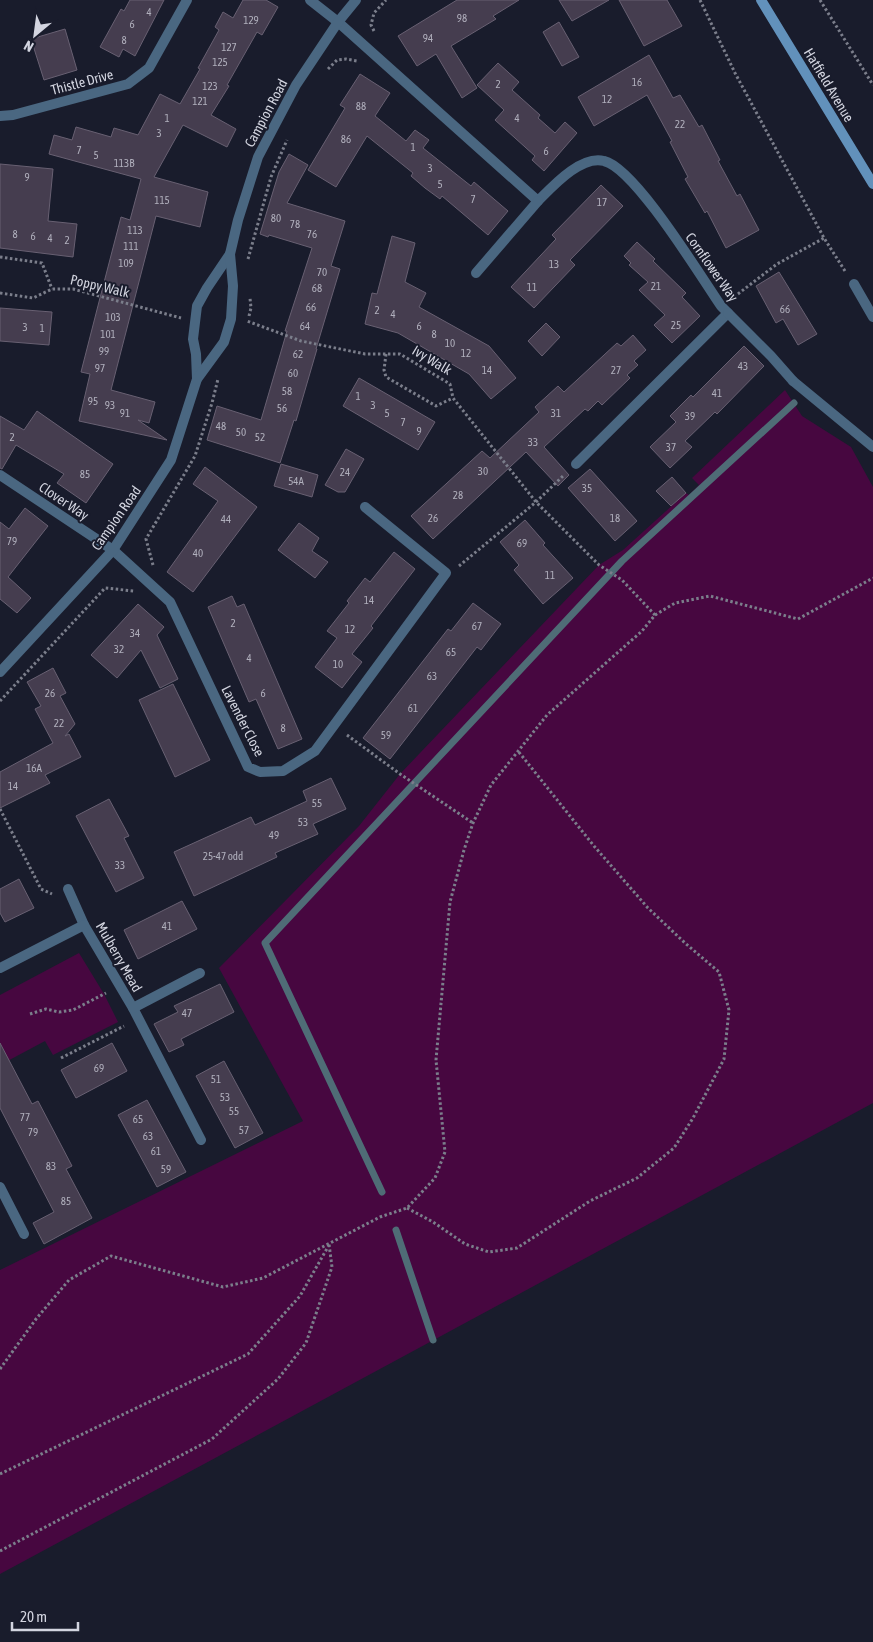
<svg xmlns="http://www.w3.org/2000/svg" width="873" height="1642" font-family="'Asap Condensed',sans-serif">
<rect width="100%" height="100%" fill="#191c2c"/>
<g fill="#470740">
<path d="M785 390 802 416 851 447 873 487V1103L0 1574V1270L303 1121 219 968 359 826 400 774 599 565 623 550 686 493 689 495 699 485 692 478Z"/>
<path d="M79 953 104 994 118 1022 53 1055 45 1041 0 1065V995Z"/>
</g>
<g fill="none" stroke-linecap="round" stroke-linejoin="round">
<g stroke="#4f6c76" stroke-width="7">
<path d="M382 1192 265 943 622 561 794 403"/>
<path d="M396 1230 433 1340"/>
</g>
</g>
<g fill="#453d4f" stroke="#686072">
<path d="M130 0H164L135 56 123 49 119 57 100 47 121 9 124 11Z"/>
<path d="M243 0H266L278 7 262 35 257 32 227 85 229 86 211 115 236 129 227 147 183 125 154 177 208 192 200 227 156 216 111 390 155 402 149 423 138 420 167 440 79 421 90 374 81 372 101 294 121 217 130 220 141 179 49 154 54 135 72 140 76 127 111 137 114 128 138 135 160 94 180 104 200 69 198 68 219 30 215 27 223 12 233 18Z"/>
<path d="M457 0H519L493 16 496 19 451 46 477 88 462 98 436 54 417 66 398 36Z"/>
<path d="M559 0H609L572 21Z"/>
<path d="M619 0H667L682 26 644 46Z"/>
<path d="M559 22 579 57 562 66 543 32Z"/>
<path d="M65 29 77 70 44 80 31 39Z"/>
<path d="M649 55 673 98 680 95 699 127 702 125 720 160 718 161 737 196 740 194 759 230 726 248 707 211 705 213 685 179 688 177 670 142 672 141 647 95 594 126 578 97Z"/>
<path d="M498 63 519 82 512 90 540 115 538 118 555 133 565 122 577 133 544 171 532 160 535 156 495 120 504 110 477 85Z"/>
<path d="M360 74 390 93 375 116 406 141 415 130 429 140 423 148 471 186 474 182 508 211 488 235 442 196 440 199 425 188 411 176 413 173 367 136 336 187 308 170 345 108 340 105Z"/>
<path d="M289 154 308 165 287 203 345 221 331 266 340 269 316 349H317L296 421 294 420 280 463 207 440 217 406 261 420 287 331H285L312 248 269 235 268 237 260 234 279 172Z"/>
<path d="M0 164 53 169 48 221 77 224 73 257 0 248Z"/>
<path d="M601 185 623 206 570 260 575 265 534 308 511 287 556 239 552 235Z"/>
<path d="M392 236 415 243 405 282 426 293 419 307 489 346 516 378 491 399 469 374 398 333 365 324 372 293 377 294Z"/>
<path d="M637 242 655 259 653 261 686 293 682 297 700 316 672 343 654 325 665 315 639 290 648 282 629 265 631 263 624 256Z"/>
<path d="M779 272 817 334 798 345 783 319 776 323 756 286Z"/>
<path d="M0 308 52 312 49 345 0 341Z"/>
<path d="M546 323 560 337 542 356 528 341Z"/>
<path d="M633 335 646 350 634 361 638 365 627 375 630 378 602 405 598 401 588 411 585 409 544 447 569 475 558 486 526 452 433 539 411 516 482 451 490 458 539 412 535 407 558 386 564 392 617 343 621 346Z"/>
<path d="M744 346 764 366 717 414 715 412 685 441 692 447 670 468 650 447 676 422 670 416 691 395 693 397Z"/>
<path d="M359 378 435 422 418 450 343 406Z"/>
<path d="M37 411 113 464 86 503 57 483 64 474 16 445 2 469 0 468V416L24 430Z"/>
<path d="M346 449 364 459 345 492H338L325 485Z"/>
<path d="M281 464 318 475 312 497 274 486Z"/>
<path d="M205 467 257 507 193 592 167 572 218 501 193 484Z"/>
<path d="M590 469 637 521 615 541 568 488Z"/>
<path d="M672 477 686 493 671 506 656 491Z"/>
<path d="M25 508 48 526 8 577 31 598 17 613 0 599V522L9 529Z"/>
<path d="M525 520 545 543 543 545 573 578 543 604 514 570 519 565 500 542Z"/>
<path d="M299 523 319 538 312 551 328 562 315 578 278 550Z"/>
<path d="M394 552 415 569 371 626 373 628 352 654 362 662 342 688 315 667 337 638 327 631 349 603 347 601 365 578 370 582Z"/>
<path d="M232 596 237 607 244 604 302 739 278 749 256 699 249 702 208 607Z"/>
<path d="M473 603 501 624 481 650 477 647 390 759 363 738 448 629 451 631Z"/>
<path d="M138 604 164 627 157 635 178 679 160 688 141 650 117 678 91 655Z"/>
<path d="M53 668 66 693 60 696 75 724 65 736 69 734 81 757 45 775 50 783 0 808V772L53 743 35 709 41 706 27 682Z"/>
<path d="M173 684 210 760 175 777 139 700Z"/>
<path d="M331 778 346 809 313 824 318 834 275 853 277 857 194 896 174 852 251 817 255 825 307 801 303 791Z"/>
<path d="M109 799 129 836 124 838 144 878 116 892 76 816Z"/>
<path d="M19 879 34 908 5 922 0 913V889Z"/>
<path d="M182 901 197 929 138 959 124 930Z"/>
<path d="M220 984 234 1012 181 1039 184 1045 169 1052 154 1024 178 1012 174 1006Z"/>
<path d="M0 1043 32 1104 38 1101 72 1166 66 1169 92 1218 44 1244 33 1223 54 1212 0 1108Z"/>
<path d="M112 1043 127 1071 76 1098 61 1070Z"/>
<path d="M224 1061 263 1133 235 1148 196 1076Z"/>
<path d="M147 1100 186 1172 157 1187 118 1115Z"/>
</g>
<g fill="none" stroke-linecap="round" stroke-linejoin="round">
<g stroke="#7b7e8b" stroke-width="3" stroke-dasharray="2.5 2.5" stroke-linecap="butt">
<path d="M700 0 735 73 824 238 845 271"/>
<path d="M820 0 873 85"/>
<path d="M374 31 371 25 374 13 386 0"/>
<path d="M328 69 337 60 346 59 357 61"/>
<path d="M0 257 42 263 52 289"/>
<path d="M248 259 271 177 287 140"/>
<path d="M0 293 33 298 52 289H73L181 318"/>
<path d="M734 297 777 264 824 238"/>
<path d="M249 316 251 308 250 298"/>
<path d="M386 354 384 370 386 377 436 406 453 398"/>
<path d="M153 565 146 539 195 456 212 403 218 379"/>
<path d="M459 566 536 502 564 475"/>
<path d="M655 615 675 603 710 596 798 619 873 578"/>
<path d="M0 701 105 588 134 591"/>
<path d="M347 735 400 774 473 823"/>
<path d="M0 809 41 889 52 894"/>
<path d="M30 1014 46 1009 59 1012 73 1010 106 993"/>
<path d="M61 1058 124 1026"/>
<path d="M407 1208 433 1222 465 1244 489 1252 517 1248 590 1201 637 1178 674 1148 693 1118 724 1059 729 1010 719 972 685 943 648 908 594 846 518 751"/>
<path d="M0 1369 36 1319 69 1280 111 1256 223 1287 263 1278 380 1217 407 1208 435 1178 445 1152 436 1060 450 902 464 850 473 823 491 785 547 715 642 631 655 615 622 580 599 565 536 502 453 398 450 384 400 354H365L301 341 247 321"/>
<path d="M0 1474 248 1354 300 1296 329 1245"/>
<path d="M0 1551 212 1439 278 1379 306 1343 332 1267 329 1244"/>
</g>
<g stroke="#4a6781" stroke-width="10">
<path d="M854 284 873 317"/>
<path d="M793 381 873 447"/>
</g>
<g stroke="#4a6781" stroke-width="10">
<path d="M310 0 338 22 538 201C553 186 581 155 604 161 635 168 701 277 721 306L728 313 576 464"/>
<path d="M0 116 13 115 128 84 149 68 187 0"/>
<path d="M476 273 538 201"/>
<path d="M728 313 771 356 793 381"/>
<path d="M197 379 196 354 193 339 197 306 207 288 230 254"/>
<path d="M0 475 113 550 170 602 248 767 260 772 283 771 315 751 446 573 365 507"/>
<path d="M0 672 113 550 171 460 197 379 224 342 231 319 233 286 230 254 238 220 258 157 296 85 338 22 356 0"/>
<path d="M68 889 84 925"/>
<path d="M0 968 84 925 133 1008 201 1140"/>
<path d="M133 1008 200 973"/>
<path d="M0 1187 24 1234"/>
</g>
<path stroke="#6291bb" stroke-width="10" d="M761 0 873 184"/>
</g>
<g text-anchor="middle" stroke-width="4" stroke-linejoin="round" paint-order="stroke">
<g font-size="11" fill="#b0afbc">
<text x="149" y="16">4</text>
<text x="462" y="22">98</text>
<text x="251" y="24">129</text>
<text x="132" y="28">6</text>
<text x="428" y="42">94</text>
<text x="124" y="44">8</text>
<text x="229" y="51">127</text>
<text x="220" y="66">125</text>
<text x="637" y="86">16</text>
<text x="498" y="88">2</text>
<text x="210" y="90">123</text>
<text x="607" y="103">12</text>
<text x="200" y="105">121</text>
<text x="361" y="110">88</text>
<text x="167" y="122">1</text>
<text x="517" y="122">4</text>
<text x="680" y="128">22</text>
<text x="159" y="137">3</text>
<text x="346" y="143">86</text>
<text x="413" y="151">1</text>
<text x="79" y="154">7</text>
<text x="546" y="155">6</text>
<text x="96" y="159">5</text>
<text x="124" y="167">113B</text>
<text x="430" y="172">3</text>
<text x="27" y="181">9</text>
<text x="440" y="188">5</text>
<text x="473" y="203">7</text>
<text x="162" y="204">115</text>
<text x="602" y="206">17</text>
<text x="276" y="222">80</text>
<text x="295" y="228">78</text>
<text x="135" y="234">113</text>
<text x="15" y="238">8</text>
<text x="312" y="238">76</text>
<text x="33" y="240">6</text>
<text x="50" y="242">4</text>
<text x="67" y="244">2</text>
<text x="131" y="250">111</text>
<text x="126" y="267">109</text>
<text x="554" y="268">13</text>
<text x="322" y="276">70</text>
<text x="656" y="290">21</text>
<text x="532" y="291">11</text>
<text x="317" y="292">68</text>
<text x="311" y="311">66</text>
<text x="785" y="313">66</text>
<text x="377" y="314">2</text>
<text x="393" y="318">4</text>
<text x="113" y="321">103</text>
<text x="676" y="329">25</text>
<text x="305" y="330">64</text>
<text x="419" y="330">6</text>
<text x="25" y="331">3</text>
<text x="42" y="332">1</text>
<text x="108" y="338">101</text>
<text x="434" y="338">8</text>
<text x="450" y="347">10</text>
<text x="104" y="355">99</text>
<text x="466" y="357">12</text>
<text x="298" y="358">62</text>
<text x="743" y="370">43</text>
<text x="100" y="372">97</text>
<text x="487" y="374">14</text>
<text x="616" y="374">27</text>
<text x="293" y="377">60</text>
<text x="287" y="395">58</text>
<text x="717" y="397">41</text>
<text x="358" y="400">1</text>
<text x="93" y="405">95</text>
<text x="110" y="409">93</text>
<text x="373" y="409">3</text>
<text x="282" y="412">56</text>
<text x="125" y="417">91</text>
<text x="387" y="417">5</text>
<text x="556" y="417">31</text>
<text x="690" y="420">39</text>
<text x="403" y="426">7</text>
<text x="221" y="430">48</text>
<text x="419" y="435">9</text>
<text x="241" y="436">50</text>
<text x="12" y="441">2</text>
<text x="260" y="441">52</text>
<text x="533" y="446">33</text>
<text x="671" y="451">37</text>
<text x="483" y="475">30</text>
<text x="345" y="476">24</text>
<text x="85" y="478">85</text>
<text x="296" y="485">54A</text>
<text x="587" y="492">35</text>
<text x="458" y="499">28</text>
<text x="433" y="522">26</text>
<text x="615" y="522">18</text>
<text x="226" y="523">44</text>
<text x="12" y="545">79</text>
<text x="522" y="547">69</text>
<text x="198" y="557">40</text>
<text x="550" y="579">11</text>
<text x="369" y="604">14</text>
<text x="233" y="627">2</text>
<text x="477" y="630">67</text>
<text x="350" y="633">12</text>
<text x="135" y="637">34</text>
<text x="119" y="653">32</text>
<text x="451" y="656">65</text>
<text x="249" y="662">4</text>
<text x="338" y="668">10</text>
<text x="432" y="680">63</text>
<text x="50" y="697">26</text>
<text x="263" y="697">6</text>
<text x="413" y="712">61</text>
<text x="59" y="727">22</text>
<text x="283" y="732">8</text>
<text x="386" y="739">59</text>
<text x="34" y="772">16A</text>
<text x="13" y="790">14</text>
<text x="317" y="807">55</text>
<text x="303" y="826">53</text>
<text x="274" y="839">49</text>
<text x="223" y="860">25-47 odd</text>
<text x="120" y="869">33</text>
<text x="167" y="930">41</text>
<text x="187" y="1017">47</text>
<text x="99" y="1072">69</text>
<text x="216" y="1083">51</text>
<text x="225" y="1101">53</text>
<text x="234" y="1115">55</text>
<text x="25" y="1121">77</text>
<text x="138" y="1123">65</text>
<text x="244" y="1134">57</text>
<text x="33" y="1136">79</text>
<text x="148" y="1140">63</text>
<text x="156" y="1155">61</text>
<text x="51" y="1170">83</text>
<text x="166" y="1173">59</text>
<text x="66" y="1205">85</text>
</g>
<g font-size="14" fill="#d3d5e0" stroke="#191c2c">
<text transform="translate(82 82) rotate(-15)" y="5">Thistle Drive</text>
<text transform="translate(829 85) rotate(59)" y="5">Hatfield Avenue</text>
<text transform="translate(266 113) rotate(-62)" y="5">Campion Road</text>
<text transform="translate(712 267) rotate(55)" y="5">Cornflower Way</text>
<text transform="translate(100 286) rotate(13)" y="5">Poppy Walk</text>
<text transform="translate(432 360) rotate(31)" y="5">Ivy Walk</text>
<text transform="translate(64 501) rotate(34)" y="5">Clover Way</text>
<text transform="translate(116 518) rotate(-55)" y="5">Campion Road</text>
<text transform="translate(243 721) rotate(63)" y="5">Lavender Close</text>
<text transform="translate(119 957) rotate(60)" y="5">Mulberry Mead</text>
</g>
</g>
<g transform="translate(35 35) rotate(209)" stroke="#191c2c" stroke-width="4" paint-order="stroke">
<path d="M0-4L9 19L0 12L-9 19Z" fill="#d3d5e0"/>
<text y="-8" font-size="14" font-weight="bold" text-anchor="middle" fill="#d3d5e0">N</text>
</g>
<path d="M12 1622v8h66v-8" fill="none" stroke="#d3d5e0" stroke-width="2.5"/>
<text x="20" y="1622" font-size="15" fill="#d3d5e0" stroke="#191c2c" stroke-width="4" paint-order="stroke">20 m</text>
</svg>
